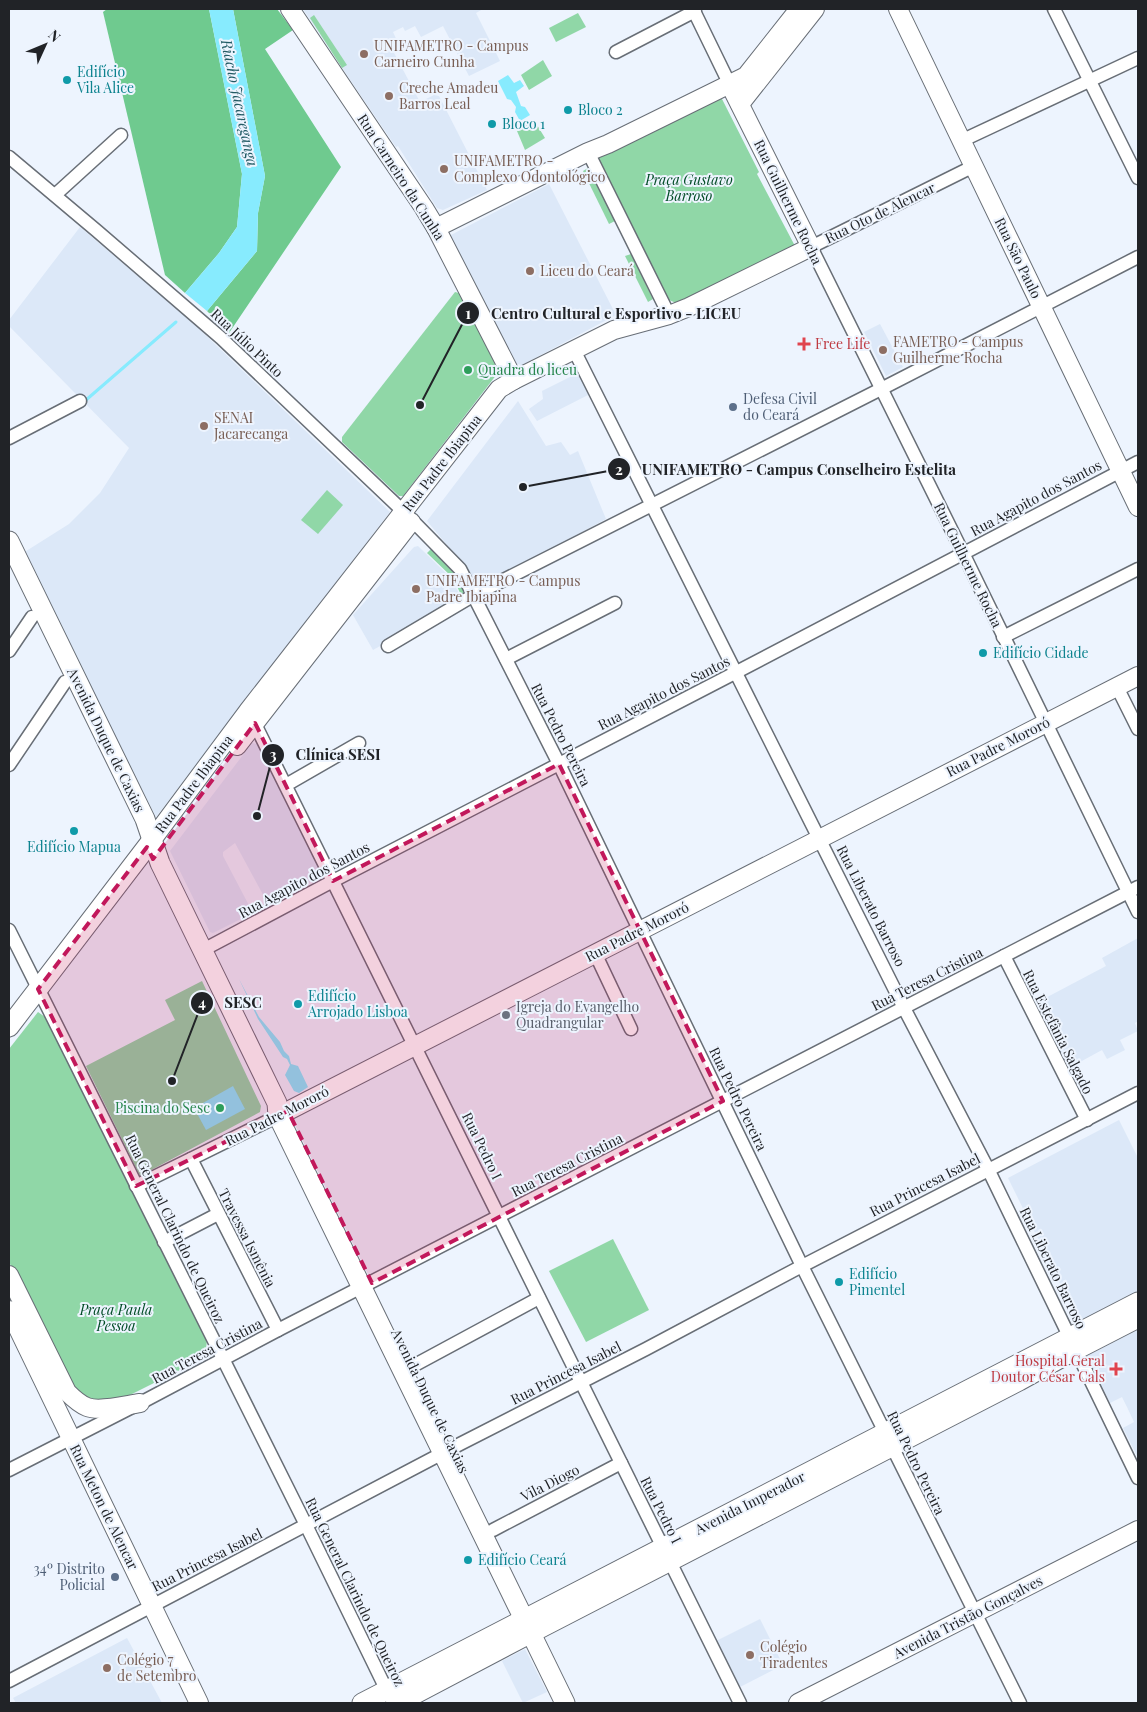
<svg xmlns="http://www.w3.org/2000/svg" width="1147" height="1712" font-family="'Playfair Display',serif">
<rect width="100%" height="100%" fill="#edf4fe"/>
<g fill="#dce8f8">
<path d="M303 9H483L476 13 500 61 469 76 443 26 421 37 415 26 405 31 403 27 393 32 399 45 392 49 420 102 434 95 439 96 487 190 443 210 437 208 398 146 396 147 357 90Z"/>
<path d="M549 184 616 315 522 365 513 363 449 236Z"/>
<path d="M80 227 191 321 390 512 156 817 23 553 69 524 100 493 129 448 9 326V320Z"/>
<path d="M880 324 903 367 886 376 864 332Z"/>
<path d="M578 373 590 394 537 421 529 409 543 399 542 391Z"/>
<path d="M518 401 546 446 561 442 570 455 578 451 606 519 482 587 427 521Z"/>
<path d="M418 546 452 579 462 600 373 650 353 615 414 547Z"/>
<path d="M252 743 257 744 320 871 318 878 268 904 235 843 223 852V856L253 913 213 933 210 932 170 851Z"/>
<path d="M1138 938V1021L1135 1023 1138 1031 1120 1040 1125 1050 1107 1059 1102 1050 1069 1068 1036 1003 1106 966 1102 958Z"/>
<path d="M1119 1120 1138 1158V1293L1080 1324 1008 1178Z"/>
<path d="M1138 1329V1458L1123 1428 1134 1422 1127 1407 1122 1397 1110 1403 1087 1356Z"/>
<path d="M760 1619 783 1665 740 1687 716 1641Z"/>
<path d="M127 1638 162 1703H16L13 1698Z"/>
<path d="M525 1649 547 1692 523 1703 502 1661Z"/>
</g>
<g fill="#90d7a7">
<path d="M578 13 586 27 556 42 549 28Z"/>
<path d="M314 15 347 65 342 68 310 18Z"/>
<path d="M543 60 552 76 529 90 521 75Z"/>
<path d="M715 98 722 99 759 172 757 174 795 246 681 305 669 300 598 161 600 156Z"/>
<path d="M534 120 545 138 525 150 517 131Z"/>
<path d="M588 168 615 221 609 224 583 171Z"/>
<path d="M631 254 653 299 648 302 625 256Z"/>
<path d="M455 292 459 293 498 366 497 374 403 496H399L342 442V437Z"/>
<path d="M327 490 343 505 318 534 301 520Z"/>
<path d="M432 548 454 571 467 597 463 599 453 578 427 553Z"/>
<path d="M202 981 261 1106 260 1112 140 1176 86 1066 175 1020 165 1000Z"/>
<path d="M38 1012 45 1017 207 1340 206 1349 200 1360 114 1403 95 1405 69 1386 9 1262V1049Z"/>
<path d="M613 1239 649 1310 586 1342 549 1271Z"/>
</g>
<g fill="#6fca8f">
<path d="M107 9H209L242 174 237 227 219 253 185 293 165 275 103 12Z"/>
<path d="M233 9H277L293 30 265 49 341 167 229 333 207 311 257 251 258 213 265 176Z"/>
</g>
<g fill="#87ebfe">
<path d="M209 9H233L265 176 258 213 257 251 207 311 185 293 219 253 237 227 242 174Z"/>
<path d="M508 75 514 83 520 80 524 86 516 92 521 106 525 107 530 115 520 121 515 112 516 107 511 100 507 99 498 81Z"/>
<path d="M239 979 259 1017 280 1042 284 1051 289 1056 291 1064 298 1066 308 1087 299 1093 294 1091 285 1075 290 1065 287 1059 283 1057 258 1019Z"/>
<path d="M233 1086 245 1109 206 1130 194 1108Z"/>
</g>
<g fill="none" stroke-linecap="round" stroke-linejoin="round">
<path stroke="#87ebfe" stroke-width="3" d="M86 400 176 322"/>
<defs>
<g id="street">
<path d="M693 9 730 85"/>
<path d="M1054 9 1138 178"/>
<path d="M616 52 695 11"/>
<path d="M961 141 1138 58"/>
<path d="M588 152 669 315"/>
<path d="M9 157 97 231 221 338 404 512 460 569 559 764 802 1266 1020 1703"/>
<path d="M974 166 811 247 963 553 1138 912"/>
<path d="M55 195 121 135"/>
<path d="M574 350 904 1008 988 1169 1138 1478"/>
<path d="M9 438 80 401"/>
<path d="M1003 637 1138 569"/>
<path d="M388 646 474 595 881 389 1138 257"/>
<path d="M9 651 32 617"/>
<path d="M506 659 615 603"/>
<path d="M1117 687 1138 729"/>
<path d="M252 718 740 1703"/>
<path d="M9 765 65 682"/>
<path d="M286 785 359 743"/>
<path d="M9 930 306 1525 390 1697"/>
<path d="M203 950 333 881 729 676 1138 462"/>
<path d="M595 953 631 1029"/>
<path d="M1004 956 1087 1120"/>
<path d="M191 1159 278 1330"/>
<path d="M136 1186 278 1116"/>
<path d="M164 1242 218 1214"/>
<path d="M413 1366 539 1298"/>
<path d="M9 1470 146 1400 278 1330 1138 887"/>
<path d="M493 1530 621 1463"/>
<path d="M9 1681 460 1444 646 1349 802 1266 1138 1093"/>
</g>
<g id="secondary">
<path d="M290 9 424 208 436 228 514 380"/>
<path d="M898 9 1138 507"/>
<path d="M740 104 815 9"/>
<path d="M436 228 588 152 608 144 742 78 746 76 799 9"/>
<path d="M237 746 411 522"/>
<path d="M152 840 248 711 499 389 514 380 614 330 669 315 689 307 811 247 730 85"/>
<path d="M278 1116 1138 676"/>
<path d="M9 1275 67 1392C73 1398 79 1404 87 1407 100 1412 126 1405 140 1403"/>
<path d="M9 1310 199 1703"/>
<path d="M798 1703 1138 1530"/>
</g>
<g id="primary">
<path d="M9 541 145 819 160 863 277 1103 278 1116 565 1703"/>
<path d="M9 1027 152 840"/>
<path d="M362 1703 1138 1302"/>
<path d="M398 1703 531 1633 1019 1381 1068 1354 1138 1318"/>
</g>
</defs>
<use href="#street" stroke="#686e76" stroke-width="15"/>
<use href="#secondary" stroke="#686e76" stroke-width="20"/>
<use href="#primary" stroke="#686e76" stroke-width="21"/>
<use href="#street" stroke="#fff" stroke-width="12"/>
<use href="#secondary" stroke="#fff" stroke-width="18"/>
<use href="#primary" stroke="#fff" stroke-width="19"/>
</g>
<path fill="#c2185b" fill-opacity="0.2" stroke="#c2185b" stroke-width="4" stroke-dasharray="10 6" stroke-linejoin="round" d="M255 723 333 881 559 764 723 1101 372 1283 288 1111 136 1186 38 989 147 847 153 859Z"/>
<g fill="#8d6e63" stroke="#edf4fe" stroke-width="2">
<circle cx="364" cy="54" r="5"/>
<circle cx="389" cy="96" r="5"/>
<circle cx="444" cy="169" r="5"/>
<circle cx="530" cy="271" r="5"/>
<circle cx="883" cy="350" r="5"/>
<circle cx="204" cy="426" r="5"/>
<circle cx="416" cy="589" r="5"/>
<circle cx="750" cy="1655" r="5"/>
<circle cx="107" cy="1668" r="5"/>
</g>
<g fill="#0f9aa8" stroke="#edf4fe" stroke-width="2">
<circle cx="67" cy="80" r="5"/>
<circle cx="568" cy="110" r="5"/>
<circle cx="492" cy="124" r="5"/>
<circle cx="983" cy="653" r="5"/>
<circle cx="74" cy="831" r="5"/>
<circle cx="298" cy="1004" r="5"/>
<circle cx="839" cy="1282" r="5"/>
<circle cx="468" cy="1560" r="5"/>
</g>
<g fill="#e0444e" stroke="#edf4fe" stroke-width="2">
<path d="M801.5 336.5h5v5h5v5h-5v5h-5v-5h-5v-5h5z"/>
<path d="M1113.5 1361.5h5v5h5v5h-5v5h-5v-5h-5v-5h5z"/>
</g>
<g fill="#2e9e5b" stroke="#edf4fe" stroke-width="2">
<circle cx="468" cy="370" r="5"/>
<circle cx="220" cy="1108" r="5"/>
</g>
<g fill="#5c6f8a" stroke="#edf4fe" stroke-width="2">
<circle cx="733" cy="407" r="5"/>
<circle cx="115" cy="1577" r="5"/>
</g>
<circle fill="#6b7280" stroke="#edf4fe" stroke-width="2" cx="506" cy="1015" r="5"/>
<g text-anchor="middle" stroke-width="4" stroke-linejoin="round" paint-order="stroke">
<g font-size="14" fill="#785e54" stroke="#edf4fe" text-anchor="start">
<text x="374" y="51">UNIFAMETRO - Campus<tspan x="374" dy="16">Carneiro Cunha</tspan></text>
<text x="399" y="93">Creche Amadeu<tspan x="399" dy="16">Barros Leal</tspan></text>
<text x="454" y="166">UNIFAMETRO -<tspan x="454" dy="16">Complexo Odontológico</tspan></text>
<text x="540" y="276">Liceu do Ceará</text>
<text x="893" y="347">FAMETRO - Campus<tspan x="893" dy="16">Guilherme Rocha</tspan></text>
<text x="214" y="423">SENAI<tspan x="214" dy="16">Jacarecanga</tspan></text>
<text x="426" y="586">UNIFAMETRO - Campus<tspan x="426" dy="16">Padre Ibiapina</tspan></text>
<text x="760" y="1652">Colégio<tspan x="760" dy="16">Tiradentes</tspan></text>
<text x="117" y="1665">Colégio 7<tspan x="117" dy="16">de Setembro</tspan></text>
</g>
<g font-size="14" fill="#0d838f" stroke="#edf4fe" text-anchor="start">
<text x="77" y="77">Edifício<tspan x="77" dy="16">Vila Alice</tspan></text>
<text x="578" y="115">Bloco 2</text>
<text x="502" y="129">Bloco 1</text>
<text x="993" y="658">Edifício Cidade</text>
<text x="74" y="852" text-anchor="middle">Edifício Mapua</text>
<text x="308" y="1001">Edifício<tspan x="308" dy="16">Arrojado Lisboa</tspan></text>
<text x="849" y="1279">Edifício<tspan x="849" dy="16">Pimentel</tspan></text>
<text x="478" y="1565">Edifício Ceará</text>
</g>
<g font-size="14" fill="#212327" stroke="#edf4fe">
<text transform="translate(401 177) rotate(57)" y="5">Rua Carneiro da Cunha</text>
<text transform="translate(788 202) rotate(64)" y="5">Rua Guilherme Rocha</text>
<text transform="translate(880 213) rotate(-26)" y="5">Rua Oto de Alencar</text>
<text transform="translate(1018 258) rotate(64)" y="5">Rua São Paulo</text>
<text transform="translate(247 343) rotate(43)" y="5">Rua Júlio Pinto</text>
<text transform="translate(442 463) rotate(-52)" y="5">Rua Padre Ibiapina</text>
<text transform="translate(1036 498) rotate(-28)" y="5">Rua Agapito dos Santos</text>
<text transform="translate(968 565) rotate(64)" y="5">Rua Guilherme Rocha</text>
<text transform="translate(664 693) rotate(-27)" y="5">Rua Agapito dos Santos</text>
<text transform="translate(561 735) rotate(63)" y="5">Rua Pedro Pereira</text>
<text transform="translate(106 740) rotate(64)" y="5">Avenida Duque de Caxias</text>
<text transform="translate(998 747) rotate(-27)" y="5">Rua Padre Mororó</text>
<text transform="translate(194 784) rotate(-53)" y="5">Rua Padre Ibiapina</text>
<text transform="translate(304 880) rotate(-28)" y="5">Rua Agapito dos Santos</text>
<text transform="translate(871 906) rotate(63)" y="5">Rua Liberato Barroso</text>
<text transform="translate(637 932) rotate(-27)" y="5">Rua Padre Mororó</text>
<text transform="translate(927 979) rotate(-27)" y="5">Rua Teresa Cristina</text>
<text transform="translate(1058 1032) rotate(63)" y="5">Rua Estefânia Salgado</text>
<text transform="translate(738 1099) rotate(64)" y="5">Rua Pedro Pereira</text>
<text transform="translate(277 1116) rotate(-27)" y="5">Rua Padre Mororó</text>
<text transform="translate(482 1146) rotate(64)" y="5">Rua Pedro I</text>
<text transform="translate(567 1165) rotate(-27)" y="5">Rua Teresa Cristina</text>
<text transform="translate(925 1185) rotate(-27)" y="5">Rua Princesa Isabel</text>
<text transform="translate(175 1229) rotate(64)" y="5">Rua General Clarindo de Queiroz</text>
<text transform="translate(247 1238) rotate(63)" y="5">Travessa Ismênia</text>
<text transform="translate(1053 1268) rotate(64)" y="5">Rua Liberato Barroso</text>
<text transform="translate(207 1351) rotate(-28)" y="5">Rua Teresa Cristina</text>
<text transform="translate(566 1373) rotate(-27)" y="5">Rua Princesa Isabel</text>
<text transform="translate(430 1401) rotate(64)" y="5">Avenida Duque de Caxias</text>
<text transform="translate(916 1463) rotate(64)" y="5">Rua Pedro Pereira</text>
<text transform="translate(550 1483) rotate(-27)" y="5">Vila Diogo</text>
<text transform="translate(750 1503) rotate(-27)" y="5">Avenida Imperador</text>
<text transform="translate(104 1507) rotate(64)" y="5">Rua Meton de Alencar</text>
<text transform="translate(661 1510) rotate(63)" y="5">Rua Pedro I</text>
<text transform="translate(207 1560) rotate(-27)" y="5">Rua Princesa Isabel</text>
<text transform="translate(355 1592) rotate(64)" y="5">Rua General Clarindo de Queiroz</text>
<text transform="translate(968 1617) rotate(-27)" y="5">Avenida Tristão Gonçalves</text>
</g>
<g font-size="14" font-style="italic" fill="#024c27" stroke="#edf4fe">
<text x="689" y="185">Praça Gustavo<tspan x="689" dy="16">Barroso</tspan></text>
<text x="116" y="1315">Praça Paula<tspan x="116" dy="16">Pessoa</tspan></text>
</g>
<g font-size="14" fill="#be3a42" stroke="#edf4fe" text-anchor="start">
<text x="815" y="349">Free Life</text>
<text x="1105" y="1366" text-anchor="end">Hospital Geral<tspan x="1105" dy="16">Doutor César Cals</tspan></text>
</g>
<g font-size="14" fill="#27864d" stroke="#edf4fe" text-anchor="start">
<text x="478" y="375">Quadra do liceu</text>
<text x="210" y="1113" text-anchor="end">Piscina do Sesc</text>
</g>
<g font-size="14" fill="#4e5e75" stroke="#edf4fe" text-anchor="start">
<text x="743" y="404">Defesa Civil<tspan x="743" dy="16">do Ceará</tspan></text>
<text x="105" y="1574" text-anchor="end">34º Distrito<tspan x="105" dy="16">Policial</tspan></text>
</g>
<g font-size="14" fill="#5b616d" stroke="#edf4fe" text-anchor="start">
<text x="516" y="1012">Igreja do Evangelho<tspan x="516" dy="16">Quadrangular</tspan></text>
</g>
<g font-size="15" font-style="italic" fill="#225b65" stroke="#edf4fe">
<text transform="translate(239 103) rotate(78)" y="5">Riacho Jacareganga</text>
</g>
</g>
<path fill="none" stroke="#212327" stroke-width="2" d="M420 405L468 313M523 487L619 469M257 816L273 755M172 1081L202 1003"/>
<g fill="#212327" stroke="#edf4fe" stroke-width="2">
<circle cx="420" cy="405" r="5"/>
<circle cx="523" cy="487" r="5"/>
<circle cx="257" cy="816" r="5"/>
<circle cx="172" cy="1081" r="5"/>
<circle cx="468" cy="313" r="12"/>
<circle cx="619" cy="469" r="12"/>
<circle cx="273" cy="755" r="12"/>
<circle cx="202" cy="1003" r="12"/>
</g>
<g font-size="15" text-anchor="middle" font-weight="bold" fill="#fff">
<text x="468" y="319">1</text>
<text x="619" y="475">2</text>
<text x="273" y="760">3</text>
<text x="202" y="1008">4</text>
</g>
<g font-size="15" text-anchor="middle" font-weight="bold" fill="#212327" stroke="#edf4fe" stroke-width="4" stroke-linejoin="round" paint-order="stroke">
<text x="616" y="319">Centro Cultural e Esportivo - LICEU</text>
<text x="799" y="475">UNIFAMETRO - Campus Conselheiro Estelita</text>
<text x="338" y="760">Clínica SESI</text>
<text x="243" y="1008">SESC</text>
</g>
<rect width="1147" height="1712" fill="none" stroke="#212327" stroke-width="20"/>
<g transform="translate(45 45) rotate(46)" stroke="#edf4fe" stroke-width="4" paint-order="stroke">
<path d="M0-4L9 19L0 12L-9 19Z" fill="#212327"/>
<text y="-8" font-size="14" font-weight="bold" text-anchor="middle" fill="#212327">N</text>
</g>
</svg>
